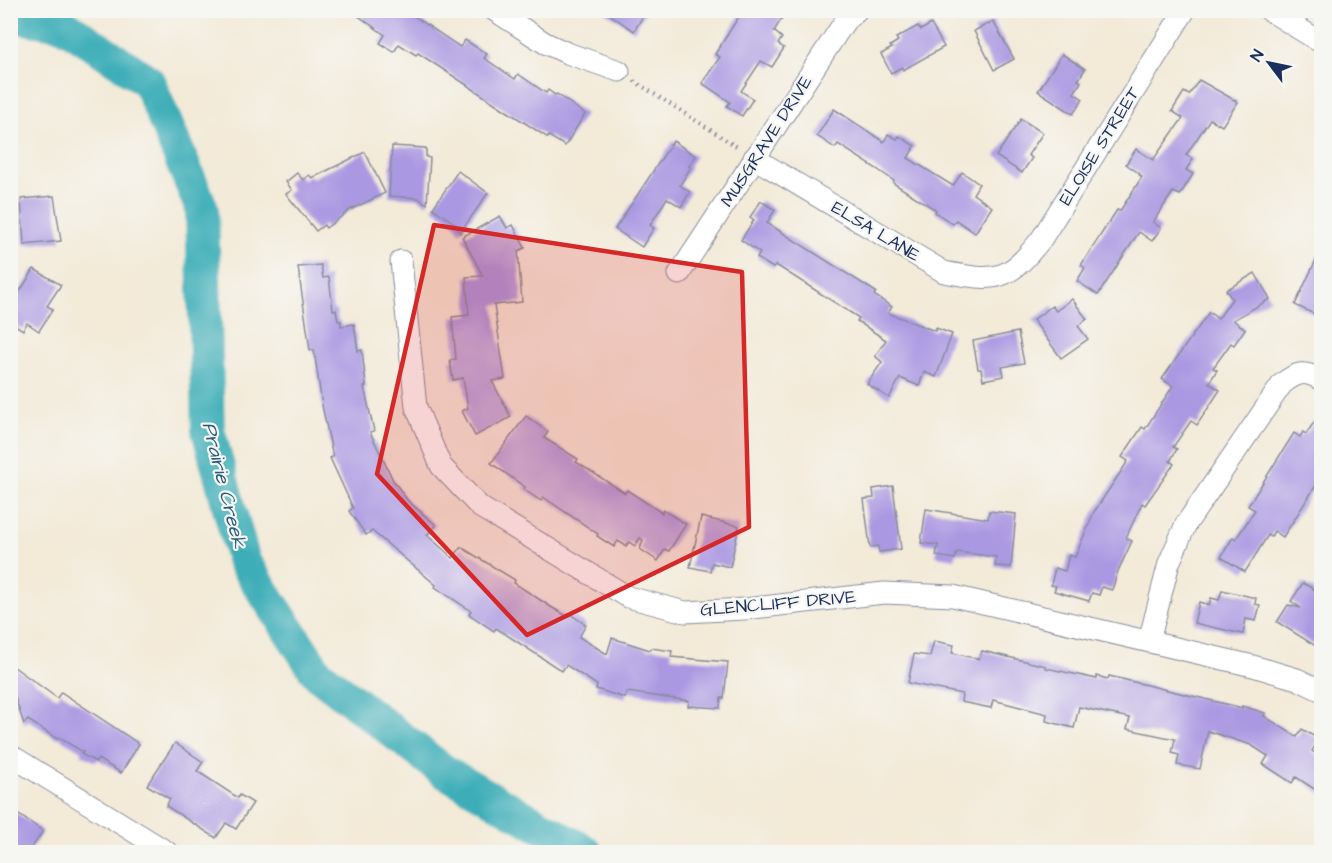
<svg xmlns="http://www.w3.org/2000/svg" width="1332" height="863" font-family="'Architects Daughter',sans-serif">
<rect width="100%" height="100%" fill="#f6f6f2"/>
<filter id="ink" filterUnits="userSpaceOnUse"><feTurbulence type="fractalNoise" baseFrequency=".0167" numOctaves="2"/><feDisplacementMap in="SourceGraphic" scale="12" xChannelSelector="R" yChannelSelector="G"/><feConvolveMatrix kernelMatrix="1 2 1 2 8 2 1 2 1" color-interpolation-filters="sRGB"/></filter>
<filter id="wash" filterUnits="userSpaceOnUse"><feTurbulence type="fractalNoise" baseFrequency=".008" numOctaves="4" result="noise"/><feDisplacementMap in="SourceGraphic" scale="24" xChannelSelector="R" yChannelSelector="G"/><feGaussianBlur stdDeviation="1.35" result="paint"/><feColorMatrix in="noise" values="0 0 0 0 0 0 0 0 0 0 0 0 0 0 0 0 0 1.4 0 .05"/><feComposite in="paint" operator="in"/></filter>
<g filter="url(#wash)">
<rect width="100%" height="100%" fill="#f3ead8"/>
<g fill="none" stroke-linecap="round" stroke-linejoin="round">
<path stroke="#3eaeb8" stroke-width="34" d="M10 16 63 24 148 81 202 209 208 430 244 562 317 673 445 772 586 852"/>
</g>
<g id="blocks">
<g fill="#aa98e2">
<path d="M350 10H418L414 16 460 47 465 40 487 54 484 58 515 79 518 74 546 93 548 90 555 95 557 94 585 114 565 146 549 136 548 138 418 53 416 55 399 44 394 52 380 43 385 35Z"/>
<path d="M603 10H647L634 31Z"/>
<path d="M743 10H787L774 31 782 38 778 44 784 48 772 67 761 61 741 91 753 99 742 116 727 106 730 102 702 83 720 57 715 54Z"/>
<path d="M993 21 1014 59 994 70 974 31Z"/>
<path d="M931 24 944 47 903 70 902 67 891 73 881 54 892 48 890 46 898 41 896 38 918 26 921 30Z"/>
<path d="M1062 54 1085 69 1078 80 1081 82 1074 93 1083 99 1073 114 1038 91Z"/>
<path d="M1199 80 1238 102 1222 126 1210 119 1186 155 1193 159 1186 170 1193 174 1180 195 1173 192 1153 222 1161 228 1152 241 1139 232 1098 295 1077 281 1085 268 1081 265 1117 210 1120 211 1142 177 1139 175 1140 174 1126 164 1136 149 1153 160 1183 118 1172 111 1184 92 1189 95Z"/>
<path d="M834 109 884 142 888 134 897 139 899 136 915 146 908 158 953 186 962 172 979 184 973 194 992 207 975 233 956 220 953 224 935 212 936 210 893 183 894 181 877 169 838 144 835 148 817 136Z"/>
<path d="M1021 119 1043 133 1028 155 1032 158 1022 173 996 156Z"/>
<path d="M673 141 696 156 689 166 691 167 680 185 690 192 681 207 667 198 650 225 654 228 642 247 615 229Z"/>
<path d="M392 146 426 148V157L430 158 427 204 418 198 389 196Z"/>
<path d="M365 152 385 193 350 210 326 228 324 225 316 231 286 194 292 190 286 182 297 173 303 180 309 175 312 178Z"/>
<path d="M458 171 488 193 460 233 454 223 433 208Z"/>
<path d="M54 196 61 241 24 245 21 199Z"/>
<path d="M761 201 775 210 767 223 876 292 874 295 892 307 888 313 935 331 936 328 952 334 936 377 924 372 919 386 900 378 889 398 867 384 882 362 875 356 886 340 857 321 859 318 776 265 773 268 757 258 760 253 741 240 754 220 750 217Z"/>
<path d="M500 216 507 228 513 225 525 248 518 251 522 302 494 305 505 379 492 381 511 417 475 436 462 411 468 408 463 378 453 380 450 360 456 359 452 317 469 315 466 277 483 276 462 237Z"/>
<path d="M1322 247V299L1314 314 1295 305Z"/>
<path d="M321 265 323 278 329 277 333 310H336L338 321H341V326L354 324 358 351 362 350 366 386 364 387 374 431 370 432 393 480 408 501 436 525 427 535 453 558 461 547 515 580 514 583 551 607 568 617 570 614 586 625 579 637 607 654 612 638 650 650 651 648 672 651 671 657 728 662 724 698H721L720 708 688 706 689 701 627 692 625 698 596 689 597 685 566 665 562 671 496 628 494 631 469 614 471 611 435 587 436 585 372 531 366 535 349 511 353 508 330 458 333 457 322 405 314 350H310L298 267Z"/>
<path d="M34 269 61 285 47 306 53 309 39 331 27 323 23 330 10 322V307Z"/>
<path d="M1255 273 1270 299 1233 320 1245 329 1234 345 1231 343 1213 368 1217 370 1209 383 1220 390 1197 425 1191 421 1173 447 1177 449 1170 461 1174 464 1145 505 1142 503 1126 538 1132 541 1118 571 1112 590 1102 587 1099 595 1092 593 1089 601 1054 591 1056 586 1051 585 1055 568 1065 571 1069 555 1075 557 1094 512 1128 461 1122 457 1142 427 1145 429 1173 386 1162 379 1209 312 1218 319 1232 299 1226 290Z"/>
<path d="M1072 299 1087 319 1078 326 1088 339 1061 358 1033 320 1052 306 1056 311Z"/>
<path d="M1018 332 1024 363 1002 367 1004 376 983 380 981 369H978L973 341Z"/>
<path d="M1322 411V476L1283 537 1274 531 1271 537 1268 535 1245 572 1221 557 1233 537 1236 539 1255 510 1248 506 1294 433 1300 437 1303 432 1306 434Z"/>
<path d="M526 416 548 432 544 438 578 459 576 462 625 493 627 490 662 513 663 510 686 524 669 551 665 549 658 561 640 549 643 540 640 538 635 546 629 542 626 546 618 541 614 547 597 536 598 534 543 497 541 501 523 489 525 487 491 463Z"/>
<path d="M893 486 901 549 879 552 878 546 870 547 864 499 874 498 873 489Z"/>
<path d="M926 509 988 519 989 511 1016 514 1011 567 995 566 996 557 957 552 955 559 936 556 938 545 921 543Z"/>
<path d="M701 517 739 526 730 567 712 563 710 571 690 567Z"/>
<path d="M1303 583 1322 594V650L1277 622 1288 605 1301 608 1291 601Z"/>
<path d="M1222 590 1256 598 1255 604 1260 605 1256 621 1246 619 1243 634 1194 623 1199 602 1209 605 1211 598 1219 600Z"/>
<path d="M934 641 954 645 952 653 979 659 982 651 1046 666V668L1097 679V676L1108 679 1109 676 1230 705 1242 708V706L1265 713 1264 716 1297 737 1302 729 1319 739 1312 751 1322 758V794L1296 777 1292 783 1263 764 1268 756 1251 745 1208 731 1200 769 1177 765 1179 755 1172 753 1175 739 1127 729 1130 718 1079 707 1074 728 1046 721 1047 714 993 700 991 708 961 702 962 694 908 683 914 654 930 656Z"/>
<path d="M10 664 57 698 61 692 139 744 121 773 98 759 96 762 81 754 83 752 58 737 57 739 28 720 24 724 10 683Z"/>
<path d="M175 743 203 762 197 771 238 798 240 795 253 803 236 829 226 823 216 838 166 806 170 799 147 785Z"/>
<path d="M10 809 43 831 29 852H10Z"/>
</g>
</g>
</g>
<g filter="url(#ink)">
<use href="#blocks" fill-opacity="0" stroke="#878c9b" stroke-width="1.5"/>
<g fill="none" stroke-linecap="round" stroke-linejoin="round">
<defs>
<g id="minor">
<path d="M494 10 545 43 567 53 619 71"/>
<path d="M1269 10 1322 43"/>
<path d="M754 158 944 272C997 282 1008 282 1042 238L1185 10"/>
<path d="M401 261 416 407 441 466 480 507 628 597 685 612 745 609 884 593 953 596 1253 666 1297 679 1322 691"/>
<path d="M679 274 845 21 857 10"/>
<path d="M1149 641 1169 563 1186 524 1282 384C1297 372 1304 370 1322 380"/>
<path d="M10 755 167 852"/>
</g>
</defs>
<use href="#minor" stroke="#878c9b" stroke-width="23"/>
<path stroke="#878c9b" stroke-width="4" stroke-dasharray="1.5 4.5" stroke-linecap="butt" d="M634 81 739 148"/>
<use href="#minor" stroke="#fff" stroke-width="21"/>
</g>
</g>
<path fill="#d62828" fill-opacity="0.2" stroke="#d62828" stroke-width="4.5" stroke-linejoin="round" d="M434 225 742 272 749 527 527 635 377 474Z"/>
<g text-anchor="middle" stroke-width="4.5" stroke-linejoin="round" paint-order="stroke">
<g font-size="18" fill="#1b2f5e" stroke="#f6f6f2">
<text transform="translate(766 141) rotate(-57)" y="6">MUSGRAVE DRIVE</text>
<text transform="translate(1099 146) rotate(-58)" y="6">ELOISE STREET</text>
<text transform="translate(876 231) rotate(31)" y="6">ELSA LANE</text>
<text transform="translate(778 603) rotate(-5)" y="6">GLENCLIFF DRIVE</text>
</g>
<g font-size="20" font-style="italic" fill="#275b7e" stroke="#f6f6f2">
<text transform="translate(225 485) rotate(76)" y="7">Prairie Creek</text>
</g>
</g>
<rect width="1332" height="863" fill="none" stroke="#f6f6f2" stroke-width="36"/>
<g transform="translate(1269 63) rotate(302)" stroke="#f6f6f2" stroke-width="4.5" paint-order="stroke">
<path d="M0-4.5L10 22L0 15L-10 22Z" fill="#1b2f5e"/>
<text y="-9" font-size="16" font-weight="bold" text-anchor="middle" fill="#1b2f5e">N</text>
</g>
</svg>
